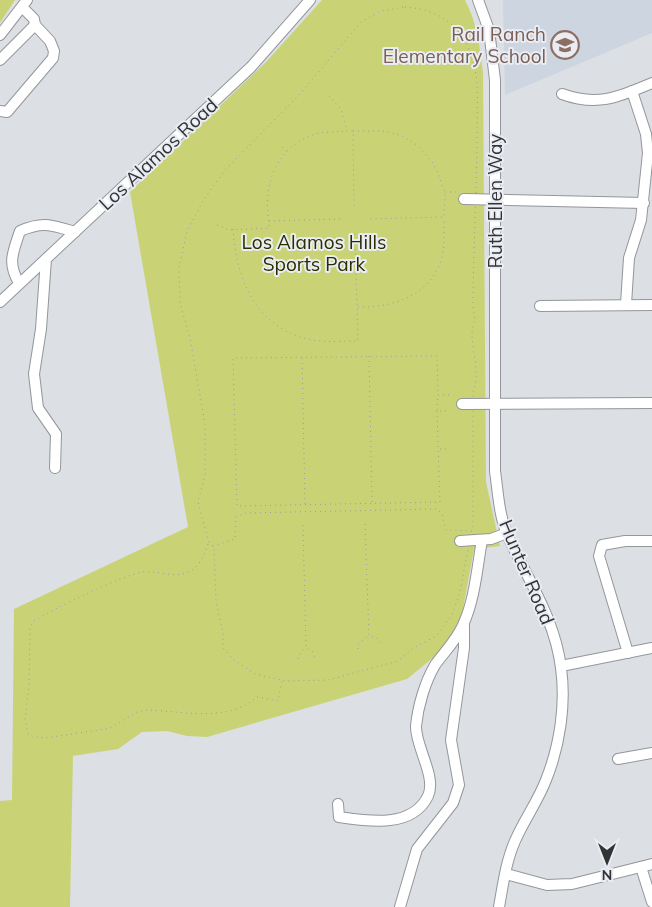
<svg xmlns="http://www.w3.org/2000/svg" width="652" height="907" font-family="Mulish,sans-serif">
<rect width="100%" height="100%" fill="#dcdfe4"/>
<path fill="#cdd5e0" d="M503 0H652V33L505 95Z"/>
<g fill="#c9d376">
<path d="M0 0H15L0 23Z"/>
<path d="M322 0H465C477 22 480 48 483 73L486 482 500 546 474 549 462 614 451 638 434 657 407 679 207 737 187 736 167 731 142 732 118 749 73 756 70 907H0V801L12 800 14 609 188 527 130 192 266 62Z"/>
</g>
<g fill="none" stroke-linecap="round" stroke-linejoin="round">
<defs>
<g id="minor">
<path d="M478 0 489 30 495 80V471C498 492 499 515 507 534 527 579 555 618 561 668 566 704 560 745 546 780 538 801 524 820 515 841 506 861 503 885 499 907"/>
<path d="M0 35 27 0"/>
<path d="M0 60 35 25"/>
<path d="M562 94C598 107 619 97 652 83"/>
<path d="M0 111 7 112 53 58 54 51 50 41 35 25 34 19 22 7"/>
<path d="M464 199 644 203"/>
<path d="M46 259 41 329 34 374 38 408 56 434 55 468"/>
<path d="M19 283C7 263 13 252 20 231 43 221 52 225 75 232"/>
<path d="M0 302 251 67 310 0"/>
<path d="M626 304 629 258 641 220 648 153 646 134 632 91"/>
<path d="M540 306 652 305"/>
<path d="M462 404 652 403"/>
<path d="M460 541 491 539 507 533"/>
<path d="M628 653 599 556 602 545 625 541H652"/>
<path d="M561 666 652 648"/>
<path d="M618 759 652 753"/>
<path d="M338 804 339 817C367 821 412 829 428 796 437 777 415 746 416 726 418 706 425 682 435 665 445 651 456 641 463 625 475 599 477 568 482 540"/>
<path d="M641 867 652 902"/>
<path d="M506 874 547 885 572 884 652 864"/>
<path d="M400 907 417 849 453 803 459 785 451 740 464 648V626"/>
</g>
</defs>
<use href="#minor" stroke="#93969b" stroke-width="12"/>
<g stroke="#9b9ea2" stroke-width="1" stroke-dasharray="1 4" stroke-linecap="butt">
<path d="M405 7C430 9 452 18 465 41 481 69 477 103 477 134 477 193 473 251 473 309 477 323 473 321 472 333 472 352 481 374 473 392V522L460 592 452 615 436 636 412 649 398 661 328 680 286 681 255 674 233 659 223 648V633L216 601 214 548 209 543 198 502 205 475V424L190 338 180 303 179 268 187 231 204 199 226 169 298 96 361 22 381 11Z"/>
<path d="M329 96 341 109 347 131H353L354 207"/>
<path d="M353 131H385L402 136 417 145 432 162 438 173 445 193 444 217 368 219"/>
<path d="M282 147 287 152"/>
<path d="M445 192H459"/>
<path d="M269 221C262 184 277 146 316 134 326 131 337 132 347 131"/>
<path d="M217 225 229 230 269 228V221L342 219"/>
<path d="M233 229C236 278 255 327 308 339 323 343 342 341 358 341L355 233"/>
<path d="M358 307C393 308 432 295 442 257 445 244 444 231 444 218"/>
<path d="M369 356 372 502"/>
<path d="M302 358 305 504"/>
<path d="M449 395H438L437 411H450"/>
<path d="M437 411 440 502 237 506 233 358 437 356 438 395"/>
<path d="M440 449H449"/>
<path d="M365 524 369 636 377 638 381 643"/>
<path d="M303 525 306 648 313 652 315 658"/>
<path d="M208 544C204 555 200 566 189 572 174 579 159 570 143 572 123 575 53 609 34 621L30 627 29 686 25 719 28 734 33 737 45 738 99 730 110 728 137 712 147 710C182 711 228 723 257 697L278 701 282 680"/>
<path d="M213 546 235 539 236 517 245 513 437 509 442 514 446 530 470 531"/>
<path d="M358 649V644L368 636"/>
<path d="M298 659 301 652 305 648"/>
</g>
<use href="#minor" stroke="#fff" stroke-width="10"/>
</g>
<defs>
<symbol id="school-ring" viewBox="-11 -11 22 22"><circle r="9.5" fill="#e9ecf2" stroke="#8d6e63" stroke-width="1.5"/><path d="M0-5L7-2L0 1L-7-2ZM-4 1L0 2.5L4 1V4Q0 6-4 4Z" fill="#8d6e63"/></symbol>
</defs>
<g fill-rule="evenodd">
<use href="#school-ring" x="549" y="29" width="32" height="32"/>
</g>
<g text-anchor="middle" stroke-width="4" stroke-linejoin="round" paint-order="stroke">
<g font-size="19" fill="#785e54" stroke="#e9ecf2" text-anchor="end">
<text x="546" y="41">Rail Ranch<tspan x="546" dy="22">Elementary School</tspan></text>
</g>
<g font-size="19" fill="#323335" stroke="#e9ecf2">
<text transform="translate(158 154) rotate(-43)" y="7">Los Alamos Road</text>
<text transform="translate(495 201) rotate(-90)" y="7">Ruth Ellen Way</text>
<text transform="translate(527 572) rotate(67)" y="7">Hunter Road</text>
</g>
<g font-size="19" fill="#2a2d01" stroke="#e9ecf2">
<text x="314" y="249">Los Alamos Hills<tspan x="314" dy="22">Sports Park</tspan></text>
</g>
</g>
<g transform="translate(607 862) rotate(180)" stroke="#e9ecf2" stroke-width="4" paint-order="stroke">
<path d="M0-4L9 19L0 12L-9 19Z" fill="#323335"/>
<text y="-8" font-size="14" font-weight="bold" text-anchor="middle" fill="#323335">N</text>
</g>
</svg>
